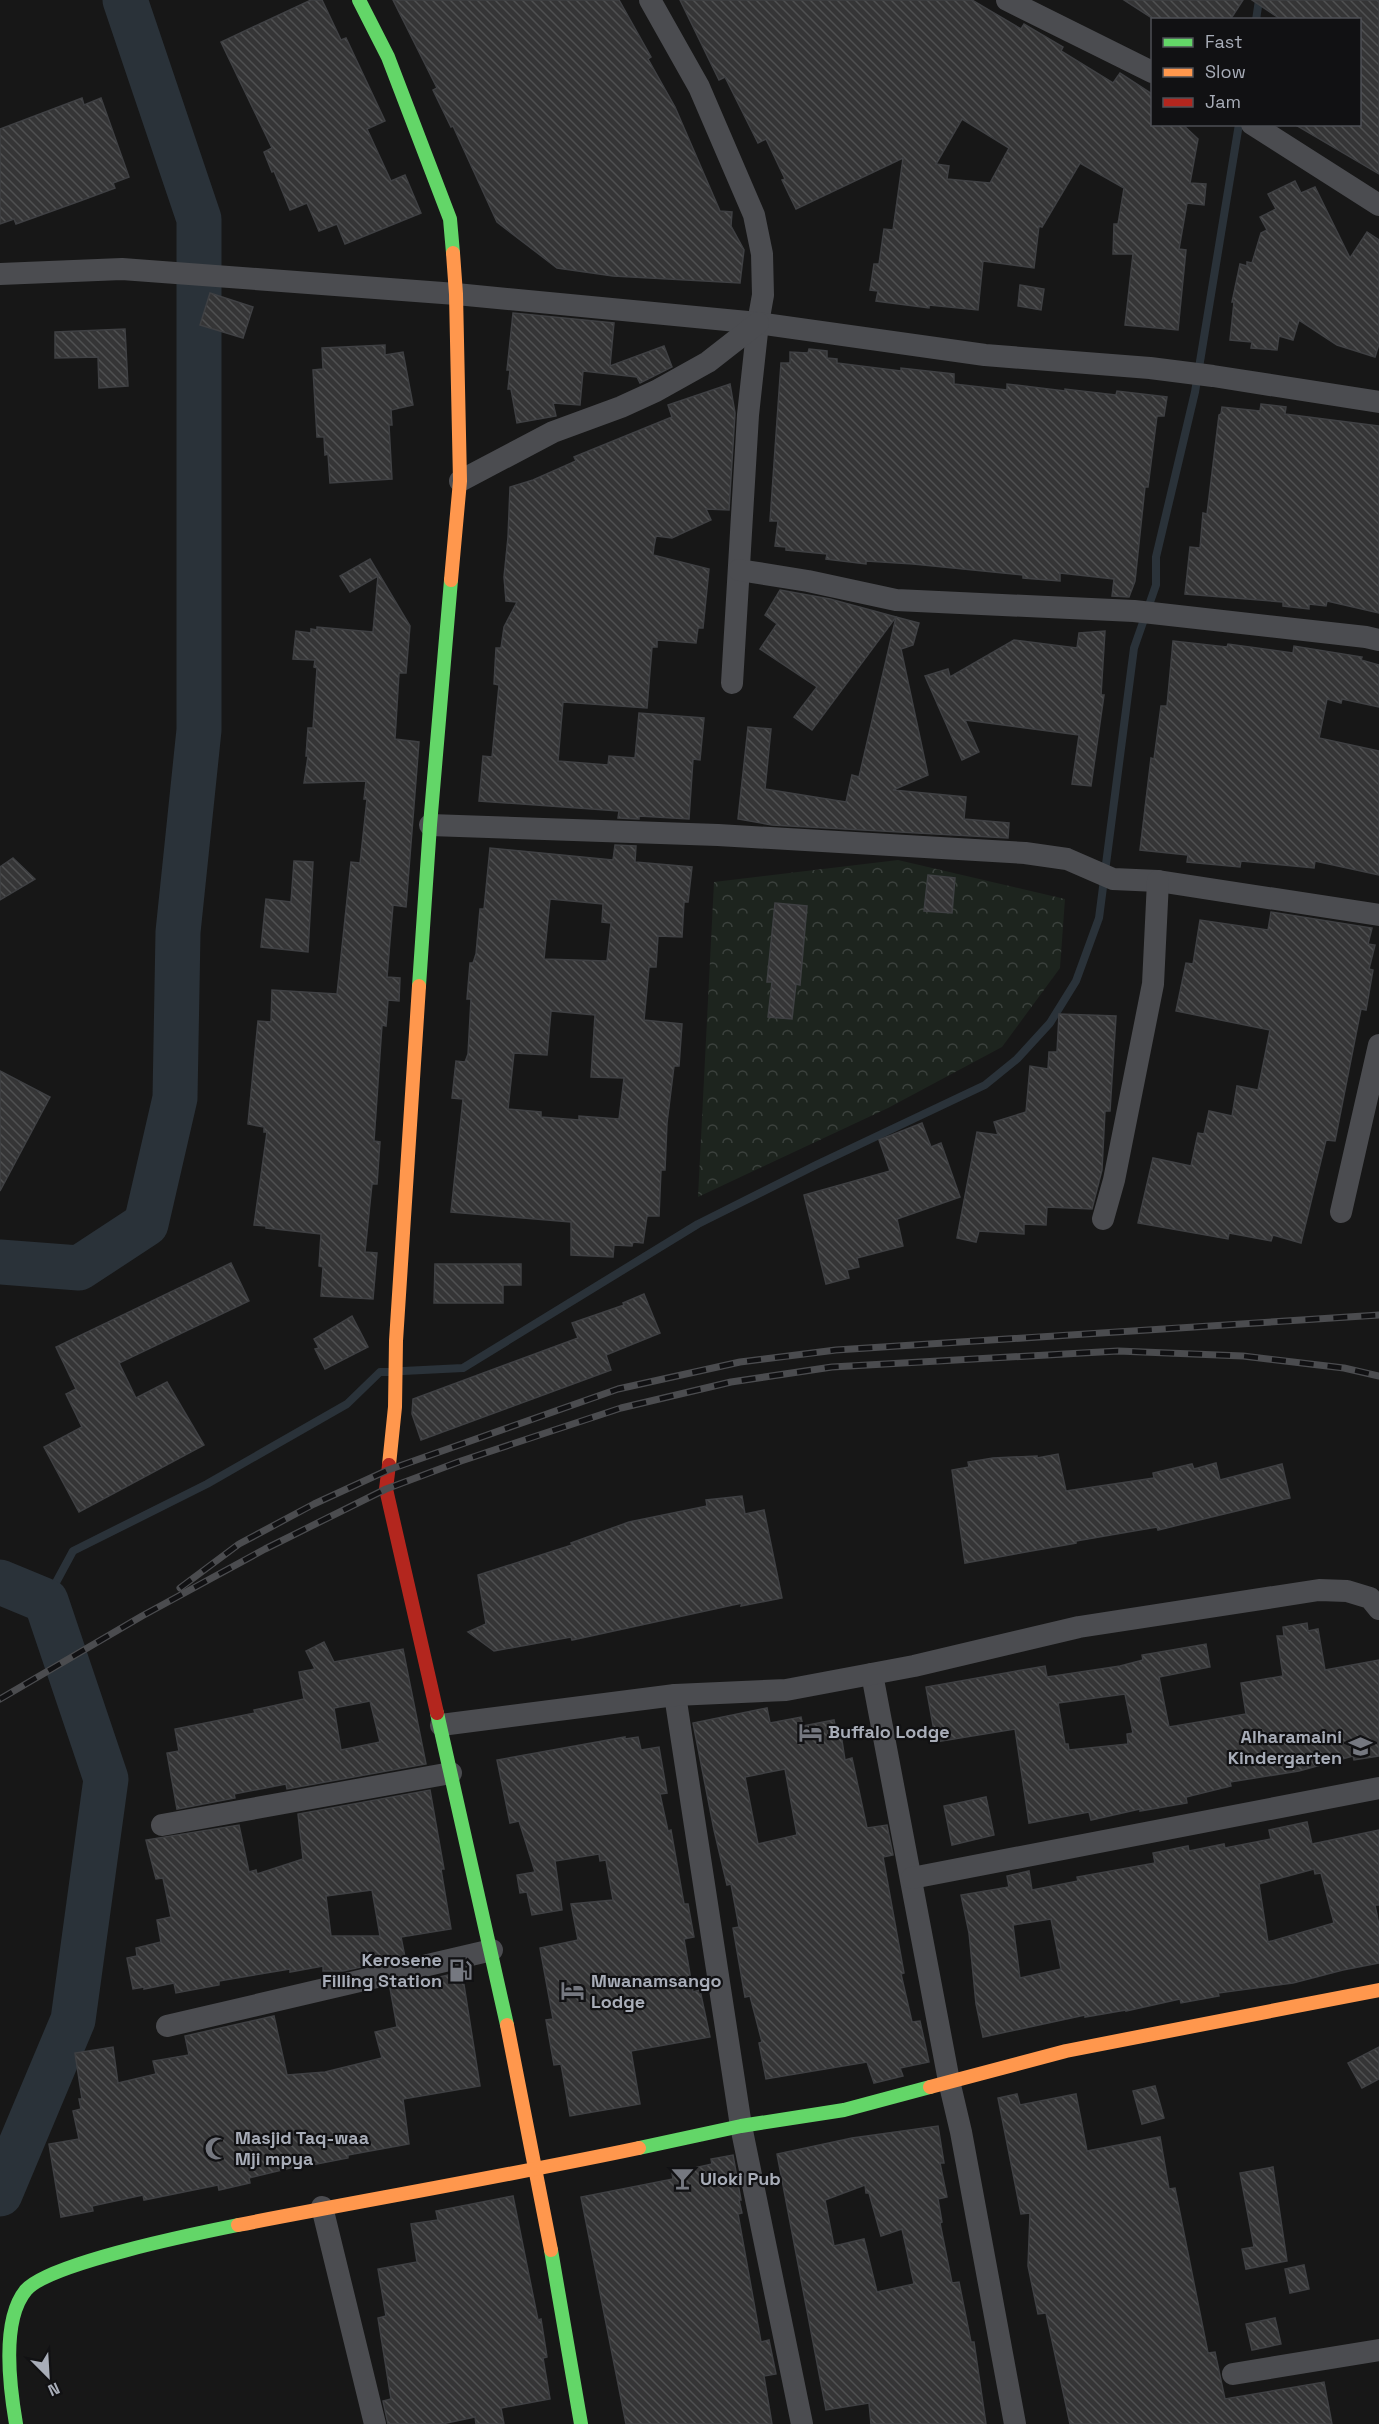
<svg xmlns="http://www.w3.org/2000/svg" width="1379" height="2424" font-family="'Space Grotesk',sans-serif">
<defs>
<pattern id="forest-crowns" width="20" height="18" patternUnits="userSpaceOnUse" patternTransform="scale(1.5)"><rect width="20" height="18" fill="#1d241e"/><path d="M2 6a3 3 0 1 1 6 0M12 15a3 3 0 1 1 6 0" fill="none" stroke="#3b413d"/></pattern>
<pattern id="building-back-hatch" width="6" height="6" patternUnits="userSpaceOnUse" patternTransform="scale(1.5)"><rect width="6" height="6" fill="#353536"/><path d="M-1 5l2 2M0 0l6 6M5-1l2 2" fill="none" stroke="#4f5051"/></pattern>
</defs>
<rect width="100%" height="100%" fill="#171717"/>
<path fill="url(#forest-crowns)" d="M898 860 1065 899 1060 968 1002 1047 888 1108 698 1197 714 882Z"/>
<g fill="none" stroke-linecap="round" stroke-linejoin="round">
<g stroke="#2a3239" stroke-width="8">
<path d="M1256 20 1259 0"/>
<path d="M403 1371 463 1368 698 1224 816 1165 985 1085 1017 1059 1050 1023 1076 981 1099 918 1134 648 1156 585V557L1195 392 1239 124"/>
<path d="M46 1601 73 1551 207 1484 347 1404 380 1372H388"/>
</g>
<g stroke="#2a3239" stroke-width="45">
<path d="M0 1262 79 1268 146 1224 175 1098 178 932 199 730V219L125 0"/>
<path d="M0 1582 46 1601 106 1779 73 2020 0 2194"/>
</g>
</g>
<g fill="url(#building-back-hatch)" stroke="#3f4043" stroke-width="1.5" fill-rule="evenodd">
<path d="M311 0H322L341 40 346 38 385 121 367 129 391 181 405 175 421 213 345 244 337 224 319 231 307 203 290 210 274 171 272 172 264 152 272 148 221 42Z"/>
<path d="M393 0H619L651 57 648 59 675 107 720 211 732 212 731 226 744 250 740 283 613 276 557 268 497 222 453 126 451 127 433 90 437 88Z"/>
<path d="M680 0H972L1021 29 1024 24 1063 47 1061 51 1113 83 1120 73 1152 94V124H1182L1198 139 1190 183 1206 184 1204 205 1187 203 1179 249 1186 250 1178 330 1125 325 1133 254H1113L1114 224H1118L1124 188 1080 163 1042 227 1039 226 1034 268 983 261 978 310 929 305V308L876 301 878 291 870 290 874 264H879L884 229 893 230 903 158 796 209 782 180 785 179 766 139 758 143 725 77 719 80ZM962 119 1009 148 990 183 947 179 949 166 936 164Z"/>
<path d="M1124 0H1243L1230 20H1155Z"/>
<path d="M1252 0H1379V174L1294 124H1359V20H1282Z"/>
<path d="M82 98 84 105 101 98 129 177 113 183 115 188 80 201 16 224 14 219 0 224V129Z"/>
<path d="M1295 181 1301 193 1315 187 1350 258 1367 232 1379 240V344L1375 357 1337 345 1299 320 1293 340 1279 336 1277 350 1251 348 1252 342 1230 340 1234 302H1232L1240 264 1247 266V262L1252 263 1261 233 1267 230 1260 217 1276 209 1268 194Z"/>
<path d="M1020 285 1044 289 1041 310 1018 306Z"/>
<path d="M210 293 253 307 243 338 200 325Z"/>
<path d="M513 313 614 323 610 366 664 346 672 367 640 383 637 377 583 371 580 405 553 403 556 416 517 423 511 389H508L510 370H507Z"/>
<path d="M125 329 128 386 99 388 98 357 55 358V332Z"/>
<path d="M385 345V355L403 352 413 405 391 410 392 425H389L392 479 330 483 328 454 325 455 324 437H317L313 370 323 369 322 348Z"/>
<path d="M809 349 827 351V358L837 359V363L901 371V368L954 374V384L1007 390V384L1065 391V389L1116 395 1117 391 1167 397 1164 416H1157L1148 487H1145L1135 581 1129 597 1112 596 1114 579 1060 573V581L1023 578V575L913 564 866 561V564L826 559 827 554 786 550V547L775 546 778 521H770L781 363H790V352L808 353Z"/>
<path d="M730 384 735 413 729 510 706 509 711 520 672 538 656 536 654 546 653 555 709 569 703 628H698L696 643 657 640V647H652L647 708 563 702 558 761 608 765 609 756 635 758 639 713 704 718 700 760 693 759 689 819 639 816V819L618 818 619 811 479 801 483 756 492 757 499 685 494 684 496 648H501L504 627 517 602 506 601 504 577 508 537 510 487 533 480 576 461 574 457 672 417 668 405Z"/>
<path d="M1261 404 1286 407 1285 414 1379 426V613L1327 601 1326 606 1309 604V609L1283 606V602L1185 594 1190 547 1200 548 1203 513 1207 514 1219 415 1221 414 1222 407 1260 411Z"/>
<path d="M370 559 410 626 406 673H399L395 739 419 742 406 907 393 905 387 977 400 978 399 1001 388 1000 386 1026 382 1025 374 1141 380 1142 377 1184H372L365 1252 377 1253 373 1299 321 1296 323 1267 319 1266 321 1234 266 1228V1226L254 1225 267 1132H264V1127L248 1124 258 1021 271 1022 272 990 337 994 351 862 360 863 367 799H364L366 781 304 783 308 756H306L308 728H313L317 668 314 667 315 660 293 659 296 631 311 633V629L317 630V627L373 632 378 576 350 592 340 576Z"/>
<path d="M780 590 830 599 896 617 812 730 794 717 817 687 760 649 777 624 765 615Z"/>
<path d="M896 617 919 623 913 645 901 649 928 775 893 790 966 797 964 819 1009 823 1008 838 772 825 738 819 748 727 771 729 765 789 846 802 852 775 859 777Z"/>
<path d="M1105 631 1101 695H1104L1091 786 1072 784 1079 735 965 720 979 752 962 760 925 676 948 669 950 677 1014 640 1077 648 1079 633Z"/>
<path d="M1173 641 1227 647 1228 644 1293 653 1294 646 1362 657 1361 660 1379 665V707L1342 699 1341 703 1327 699 1319 738 1379 751V875L1315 861 1314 868 1241 861 1240 867 1187 862 1188 855 1140 850 1151 758 1154 759 1161 706H1167Z"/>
<path d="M615 845 636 846 635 862 692 867 688 902H684L682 937 658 936 656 967H649L644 1020 682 1024 679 1066H674L667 1123 665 1170H661L659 1216H647L643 1243 633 1242 632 1246 614 1245 613 1257 571 1255V1222L451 1212 463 1099 452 1098 456 1061 465 1062 468 1054 471 999H467L470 963H473L476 954 480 909H484L490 848 613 860ZM550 899 603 904 602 922 611 923 607 961 544 959ZM551 1011 595 1015 591 1077 624 1078 619 1119 579 1116V1120L541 1117V1112L508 1109 514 1053 547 1055Z"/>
<path d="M13 858 35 879 0 900V867Z"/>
<path d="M294 861 313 862 308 952 261 947 266 899 291 902Z"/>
<path d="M928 875 955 878 952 913 924 911Z"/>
<path d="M775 903 807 906 800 985 796 984 792 1019 768 1017 772 982H767Z"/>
<path d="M1271 912 1372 928 1368 944 1375 945 1369 969 1373 970 1366 1010 1361 1009 1335 1141 1326 1140 1301 1243 1273 1235 1271 1241 1229 1233 1228 1239 1138 1223 1153 1158 1191 1166 1198 1133 1204 1134 1209 1111 1232 1116 1237 1086 1258 1090 1270 1030 1176 1011 1186 963 1193 964 1200 920 1268 930Z"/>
<path d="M1059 1014 1116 1016 1110 1111H1105L1102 1170 1092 1209 1047 1207 1046 1225 1024 1224V1234L979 1231 976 1242 957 1238 977 1132 998 1135 994 1122 1026 1112 1030 1066 1048 1069 1049 1052H1057Z"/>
<path d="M0 1071 50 1097 0 1191Z"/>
<path d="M922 1123 931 1147 941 1143 960 1197 897 1219 903 1246 857 1258 859 1267 847 1270 849 1278 826 1284 804 1195 890 1171 879 1140Z"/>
<path d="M231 1263 249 1301 119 1363 136 1398 167 1382 204 1445 79 1512 44 1447 82 1427 66 1394 76 1389 56 1347Z"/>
<path d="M435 1264H521V1285H503V1303H434Z"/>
<path d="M644 1294 660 1333 606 1355 611 1370 421 1440 412 1414 413 1399 578 1338 572 1323 624 1305 623 1303Z"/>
<path d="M352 1316 368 1347 325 1369 315 1349 319 1348 314 1339Z"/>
<path d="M1058 1454 1066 1491 1154 1478 1153 1473 1192 1464 1194 1469 1216 1463 1220 1480 1282 1464 1290 1498 1158 1530 1157 1527 1076 1541V1543L965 1563 952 1470 969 1467 968 1462 993 1458 1037 1456V1458Z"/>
<path d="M742 1496 745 1514 764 1510 782 1598 741 1606 742 1603 572 1640 571 1637 494 1651 468 1632 486 1624 478 1575 572 1545 571 1543 629 1522 707 1506 706 1500Z"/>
<path d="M1307 1623 1308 1631 1318 1629 1325 1670 1379 1660V1756L1354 1760 1353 1756 1299 1771 1230 1782 1231 1786 1186 1797 1187 1803 1140 1811V1809L1091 1820 1089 1812 1029 1823 1015 1729 936 1742 926 1687 1045 1666 1047 1677 1120 1666 1143 1660 1142 1655 1206 1644 1210 1667 1159 1677 1169 1727 1246 1714 1241 1683 1283 1676 1277 1636H1284L1283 1627ZM1125 1694 1133 1733 1127 1734 1128 1744 1069 1750 1068 1744H1065L1058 1703Z"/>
<path d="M324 1642 334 1662 403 1649 426 1764 287 1789 286 1784 234 1794 235 1798 177 1809 167 1753 179 1751 175 1729 255 1713 254 1710 304 1699 299 1672 315 1669 306 1651ZM370 1701 380 1742 341 1750 334 1708Z"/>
<path d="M767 1708 770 1723 801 1717 803 1726 834 1720 837 1735 841 1734 845 1760 852 1758 867 1828 887 1825 893 1855 883 1857 904 1973 901 1974 912 2022 920 2021 929 2062 900 2068 903 2076 874 2083 867 2062 766 2079 759 2043 762 2042 750 1996 745 1997 733 1928 739 1927 731 1884 727 1885 714 1830 693 1723ZM785 1769 797 1835 758 1844 745 1777Z"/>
<path d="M625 1737V1739L638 1737 641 1750 659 1747 667 1793 660 1794 668 1831 671 1830 684 1904H688L694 1937 684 1939 693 1992 700 1990 710 2037 631 2051 640 2104 570 2116 561 2064 554 2065 546 2020 553 2019 540 1948 578 1940 571 1904 613 1900 606 1860 600 1861 599 1854 555 1861 562 1910 532 1915 527 1892 520 1893 517 1875 535 1872 519 1821 510 1823 497 1760Z"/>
<path d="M430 1790 444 1869H441L451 1929 401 1937 405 1957 343 1971H323V1966L290 1972V1969L219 1981V1985L176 1993 174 1983 144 1989V1987L133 1989 127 1958 137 1956 136 1948 161 1942 157 1920 171 1917 163 1878 156 1879 146 1840 239 1825 249 1872 256 1870 257 1874 303 1859 298 1814ZM372 1890 380 1936H331L326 1896Z"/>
<path d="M986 1797 994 1835 952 1845 944 1806Z"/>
<path d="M1307 1822 1312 1844 1379 1830V1905H1375L1379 1925V1963L1343 1970 1293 1983 1218 1993 1219 1996 1181 2003 1180 1999 1126 2011V2010L1085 2017V2015L983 2037 976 2004 969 1933 961 1895 1009 1887 1007 1876 1029 1871 1032 1890 1078 1881 1077 1877 1155 1863 1153 1853 1188 1846 1189 1851 1224 1844 1225 1848 1271 1839 1269 1830ZM1314 1869 1315 1874 1321 1873 1334 1923 1268 1942 1259 1884ZM1051 1919 1061 1969 1020 1978 1013 1925Z"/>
<path d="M462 1972 480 2086 403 2099 409 2144 348 2155V2158L312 2165 311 2163 249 2178 250 2183 219 2190 218 2185 144 2200 143 2195 92 2206 93 2211 61 2217 49 2144 79 2139 73 2111 81 2109 79 2099H82L75 2053 113 2047 118 2083 156 2074 153 2061 189 2055 185 2036 274 2016 287 2075 325 2072 382 2058 375 2032 397 2027 390 1988Z"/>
<path d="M1379 2047V2079L1362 2088 1348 2063Z"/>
<path d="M1155 2086 1164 2118 1142 2124 1133 2091Z"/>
<path d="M1017 2094 1020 2105 1076 2094 1087 2151 1160 2137 1169 2189 1175 2188 1208 2353 1215 2352 1225 2399 1324 2382 1332 2424H1070L1046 2313 1038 2314 1028 2266 1030 2213 1021 2214 998 2098Z"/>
<path d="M938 2126 944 2163H940L947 2197 938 2199 942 2222 940 2223 952 2283 959 2282 971 2342H974L986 2424H871L869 2403 826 2410 777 2154 852 2138ZM865 2185 866 2193H869L881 2236 902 2229 914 2284 877 2292 864 2239 834 2246 825 2200Z"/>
<path d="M733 2155 741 2200H739L742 2213 738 2214 761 2342 769 2340 776 2374 764 2376 772 2424H626L581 2197 673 2179 672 2173 712 2164 711 2159Z"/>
<path d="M1273 2167 1287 2261 1246 2269 1242 2249 1254 2247 1240 2173Z"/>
<path d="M513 2196 538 2320 541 2319 547 2357 543 2358 550 2399 501 2408 504 2424H476L475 2417 442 2424H388L383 2401 391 2399 378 2318 386 2316 378 2269 417 2262 411 2224 438 2220 436 2211Z"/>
<path d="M1304 2265 1309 2289 1290 2293 1285 2269Z"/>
<path d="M1275 2318 1281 2344 1252 2350 1246 2324Z"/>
</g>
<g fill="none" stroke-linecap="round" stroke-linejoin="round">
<g stroke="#4b4c50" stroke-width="22">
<path d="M650 0 699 87 754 215 762 254 763 295 758 323 748 415 732 683"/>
<path d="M1007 0 1152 72"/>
<path d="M1252 124 1379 205"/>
<path d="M0 274 122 269 456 294 758 323 985 355 1150 368 1213 376 1379 402"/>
<path d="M460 481 553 432 621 407 656 391 708 362 758 323"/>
<path d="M739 570 808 581 896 600 1134 611 1366 637 1379 640"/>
<path d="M430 825 718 835 1025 853 1067 859 1113 879 1158 881 1379 915"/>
<path d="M1341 1212 1379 1045"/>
<path d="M1103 1219 1114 1180 1153 984 1158 881"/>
<path d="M872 1674 949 2081 961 2132 1015 2424"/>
<path d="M675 1695 741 2126 802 2424"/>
<path d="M441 1725 675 1695 786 1690 914 1666 1079 1627 1319 1590 1347 1591 1370 1598 1379 1609"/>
<path d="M162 1825 451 1773"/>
<path d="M912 1878 1379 1788"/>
<path d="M167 2026 492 1950"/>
<path d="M322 2207 375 2424"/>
<path d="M1233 2374 1379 2350"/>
</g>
<g stroke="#63d668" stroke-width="14">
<path d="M359 0 388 57 450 219 453 253"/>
<path d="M419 986 430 825 451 580"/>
<path d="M437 1713 507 2025"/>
<path d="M639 2148 741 2126 844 2110 930 2087"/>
<path d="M551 2250 581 2424"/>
<path d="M16 2424C10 2389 1 2320 26 2290 49 2263 198 2233 238 2225"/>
</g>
<g stroke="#ff974d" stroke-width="14">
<path d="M451 580 460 481 456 294 453 253"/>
<path d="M389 1465 395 1407 396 1341 419 986"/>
<path d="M507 2025 551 2250"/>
<path d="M930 2087 1066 2051 1379 1990"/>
<path d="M238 2225C372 2199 506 2176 639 2148"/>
</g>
<path stroke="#b3261e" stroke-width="14" d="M389 1465 386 1489 437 1713"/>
<defs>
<g id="rail">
<path d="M180 1588 239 1544 314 1504 388 1470 618 1389 740 1362 836 1350 1379 1315"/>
<path d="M0 1699 142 1616 265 1549 386 1489 461 1461 621 1408 731 1382 832 1367 1118 1351 1243 1356 1344 1368 1379 1376"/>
</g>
</defs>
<use href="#rail" stroke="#4b4c4f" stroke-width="7"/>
<use href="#rail" stroke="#111113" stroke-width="4.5" stroke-dasharray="14" stroke-linecap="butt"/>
</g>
<defs>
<symbol id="hotel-bare" viewBox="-9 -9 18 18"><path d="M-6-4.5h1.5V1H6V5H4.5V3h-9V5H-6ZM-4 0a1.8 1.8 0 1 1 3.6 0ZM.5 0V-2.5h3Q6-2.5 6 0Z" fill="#757880" stroke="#111113" stroke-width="2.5" paint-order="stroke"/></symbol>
<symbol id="school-bare" viewBox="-9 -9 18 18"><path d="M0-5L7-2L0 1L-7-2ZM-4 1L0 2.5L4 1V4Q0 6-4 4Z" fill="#757880" stroke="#111113" stroke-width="2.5" paint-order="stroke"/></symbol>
<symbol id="fuel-bare" viewBox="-9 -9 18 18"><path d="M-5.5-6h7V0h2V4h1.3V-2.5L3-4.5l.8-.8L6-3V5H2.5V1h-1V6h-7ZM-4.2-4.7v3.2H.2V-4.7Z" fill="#757880" stroke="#111113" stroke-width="2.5" paint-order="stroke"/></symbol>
<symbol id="mosque-bare" viewBox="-9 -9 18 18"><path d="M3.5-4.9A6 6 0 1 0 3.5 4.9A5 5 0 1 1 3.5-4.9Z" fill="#757880" stroke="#111113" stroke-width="2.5" paint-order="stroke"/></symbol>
<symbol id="bar-bare" viewBox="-9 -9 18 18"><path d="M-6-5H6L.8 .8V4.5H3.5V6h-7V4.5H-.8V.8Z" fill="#757880" stroke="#111113" stroke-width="2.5" paint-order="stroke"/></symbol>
</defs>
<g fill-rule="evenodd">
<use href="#hotel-bare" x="794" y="1716" width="33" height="33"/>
<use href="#school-bare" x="1344" y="1730" width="33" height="33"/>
<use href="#fuel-bare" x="444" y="1954" width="33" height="33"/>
<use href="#hotel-bare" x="556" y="1974" width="33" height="33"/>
<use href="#mosque-bare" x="200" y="2132" width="33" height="33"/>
<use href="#bar-bare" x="666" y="2162" width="33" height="33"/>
</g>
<g text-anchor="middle" stroke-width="4.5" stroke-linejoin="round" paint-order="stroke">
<g font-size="18" font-weight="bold" fill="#a8adb8" stroke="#111113" text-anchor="start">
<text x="828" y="1738">Buffalo Lodge</text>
<text x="1342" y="1743" text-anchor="end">Alharamaini<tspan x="1342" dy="21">Kindergarten</tspan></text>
<text x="442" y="1966" text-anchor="end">Kerosene<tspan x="442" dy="21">Filling Station</tspan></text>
<text x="591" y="1987">Mwanamsango<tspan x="591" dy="21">Lodge</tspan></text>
<text x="235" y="2144">Masjid Taq-waa<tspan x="235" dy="21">Mji mpya</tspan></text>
<text x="700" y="2185">Uloki Pub</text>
</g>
</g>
<rect x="1151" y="18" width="210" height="108" fill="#111113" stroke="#4d4f55" stroke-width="1.5"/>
<rect x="1163" y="38" width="30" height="9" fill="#63d668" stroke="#4d4f55" stroke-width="1.5"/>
<text x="1205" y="48" font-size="18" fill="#a8adb8">Fast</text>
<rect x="1163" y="68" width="30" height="9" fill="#ff974d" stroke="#4d4f55" stroke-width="1.5"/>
<text x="1205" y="78" font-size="18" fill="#a8adb8">Slow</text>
<rect x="1163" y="98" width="30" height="9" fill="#b3261e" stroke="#4d4f55" stroke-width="1.5"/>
<text x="1205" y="108" font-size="18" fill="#a8adb8">Jam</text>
<g transform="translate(48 2376) rotate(156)" stroke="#111113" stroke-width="4.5" paint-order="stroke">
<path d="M0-4.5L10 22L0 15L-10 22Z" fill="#a8adb8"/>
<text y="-9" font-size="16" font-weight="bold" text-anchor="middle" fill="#a8adb8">N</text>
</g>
</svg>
